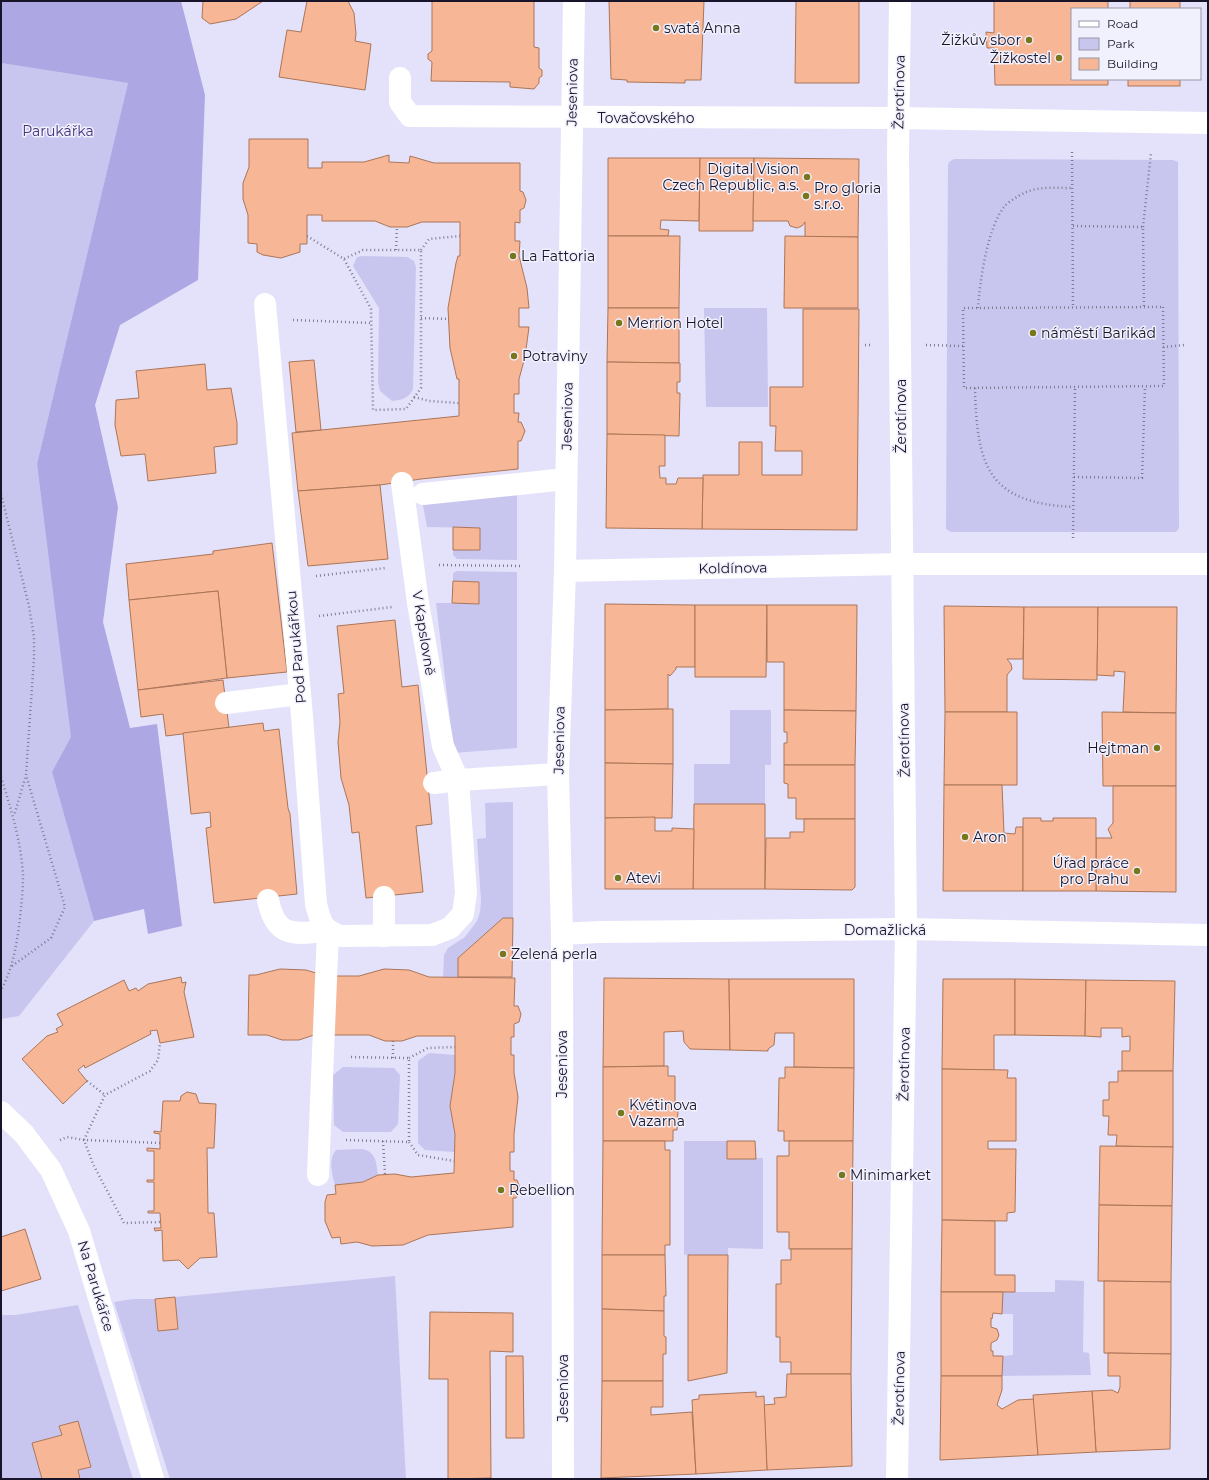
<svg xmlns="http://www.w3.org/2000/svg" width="1209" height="1480" font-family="Montserrat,sans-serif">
<rect width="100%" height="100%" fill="#e3e2fa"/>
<g fill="#c8c6ee">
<path d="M1 63 128 83 37 464 72 741 52 772 94 921 19 1016 1 1019Z"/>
<path d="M954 159 1173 160 1178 162 1179 528 1176 532H951L946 529 948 165 949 162Z"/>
<path d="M362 256 407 257 414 261 416 267 413 389C409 398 402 400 392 401L380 391 378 383 379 308 353 266 357 257Z"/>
<path d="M704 308H767L768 407H706Z"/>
<path d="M517 491V560L457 559 453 555V550H480V528L427 527 422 500Z"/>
<path d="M457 571 517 572V748L454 753 436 603H479V582L453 581V573Z"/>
<path d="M730 710H771V765H765V804H694V764H730Z"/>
<path d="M513 802V918H503L458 958V977H443L444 955 448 948 465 937 477 921 480 912 481 901 477 839 486 838 485 803Z"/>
<path d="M429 1053 455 1055V1073L450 1106 455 1134V1152L425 1150 418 1143V1061Z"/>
<path d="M343 1067 394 1068 400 1075 398 1124 391 1132H343L334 1125 333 1075Z"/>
<path d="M684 1141H727V1159L763 1158V1249L728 1248V1255H684Z"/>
<path d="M362 1149C377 1152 376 1163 378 1175L363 1182 335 1185C332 1173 328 1160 336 1150Z"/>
<path d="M395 1276 406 1479H170L114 1302 133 1299H155L158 1331 178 1329 175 1297Z"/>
<path d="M1055 1280 1084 1281 1083 1352 1089 1353 1091 1375 1002 1376 1003 1356 1013 1355V1314H1002L1003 1292H1055Z"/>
<path d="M78 1305 133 1479H80L78 1470 91 1466 78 1421 60 1426 62 1435 32 1443 42 1479H1V1315H16Z"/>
</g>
<path fill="#ada7e4" d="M1 1H181L205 95 198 280 120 325 95 405 118 507 103 622 130 728 157 724 182 926 148 934 144 909 94 921 52 772 71 737 37 464 128 83 1 63Z"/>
<g fill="#f7b796" stroke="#ac7558">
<path d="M203 1H263L236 19 210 24 202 18Z"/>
<path d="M307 1H348L354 13 356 34 355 41 371 44 365 90 279 77 287 30 301 32Z"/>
<path d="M432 1H534V47L539 48V68L542 70V76L539 78V83L534 89 510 87V82L431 81 432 62 428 59V54L432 51Z"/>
<path d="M609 1H704L701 80H685V83L627 82V80L611 79Z"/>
<path d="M796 1H859V83H795Z"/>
<path d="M994 1H1108V9H1072V79H1108V85H995L994 48H987L986 32 994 33Z"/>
<rect x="1130" y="1" width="50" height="8"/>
<rect x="1128" y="79" width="52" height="7"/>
<path d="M249 139H308V168H322V162H364L389 155V162L409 163 410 156 434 163H520V191L523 192 526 200 524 208 520 210V223L515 222V241H520L519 256 527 288 529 308H519V327H529L525 357 519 379V394H514V413H519L518 422H521L525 431 521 441H518V469L421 479 380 485 298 491 292 433 459 416V379H457L450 348 448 308 456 263 458 256H460V222H422L407 227H390L375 221H322V215H307V244H300V252L281 258 263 255 257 252V244L248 243V215L243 199V183L249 167Z"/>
<path d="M608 158H700L699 221 661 220 660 229 669 230 668 236H608Z"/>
<path d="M700 158H754L753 231H699Z"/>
<path d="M754 158 859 159 858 237H805V222L802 226 797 228 790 226 788 221H753Z"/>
<path d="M608 236H680L679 308H608Z"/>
<path d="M785 236 858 237V308H784Z"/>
<path d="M608 308H679V363L607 362Z"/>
<path d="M803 309H859L857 530 702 529 703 475H739V442H762V475H802V451H775L776 426H770V387H803Z"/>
<path d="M314 360 321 430 296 432 289 362Z"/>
<path d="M607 362 680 363V382H677V393H680L679 436 607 434Z"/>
<path d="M205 364 207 390 231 388 237 423V444L214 447 216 473 148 481 145 454 121 456 115 425 116 400 139 398 136 371Z"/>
<path d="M607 434 665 435V466H659L660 478H666V484H676L678 478H703L702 529 606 528Z"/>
<path d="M380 485 388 559 308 566 298 491Z"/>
<path d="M453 527 480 528V550H453Z"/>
<path d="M272 543 287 672 227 678 218 591 129 600 126 564 213 554V551Z"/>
<path d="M453 581 479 582V604L452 603Z"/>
<path d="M218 591 227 678 138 690 129 600Z"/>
<path d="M605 604 695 605V667H676V669L670 676 668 674V709L605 710Z"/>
<path d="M695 605H767L766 677H695Z"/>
<path d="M767 605H857L856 711 784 710V662H767Z"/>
<path d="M944 606 1024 607 1023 659H1007L1011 664 1012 669 1007 675V712H945Z"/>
<path d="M1024 607H1098L1097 680 1023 679Z"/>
<path d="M1098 607H1177L1176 713 1123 712 1125 672 1114 671V676L1097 675Z"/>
<path d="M395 620 402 687 418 685 432 824 416 826 423 892 366 898 359 832 352 833 349 805 341 778 338 742 340 722 338 694 344 693 337 626Z"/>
<path d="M223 680 229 728 166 736 163 714 141 717 138 690Z"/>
<path d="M668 709H673V764L605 763V710Z"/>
<path d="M784 710 856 711 855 765H784V743H787V732H784Z"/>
<path d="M945 712H1017V785H944Z"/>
<path d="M1102 712 1176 713V786H1103Z"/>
<path d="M263 723 264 731 279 729 288 808 290 814 297 894 214 903 206 828 211 827 210 812 191 814 183 733Z"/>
<path d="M605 763 673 764 672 818H605Z"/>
<path d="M784 765H855V819H796V798H788V784L784 783Z"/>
<path d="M944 785H1002L1004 833 1015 834 1016 827H1023V891H943Z"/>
<path d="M1113 786H1176V892L1096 891V838H1112L1108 829 1113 823Z"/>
<path d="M694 804H765V889H693Z"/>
<path d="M655 817V831H672V828L694 829 693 889H605V818Z"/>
<path d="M1023 818H1041V821H1053V818H1096V891H1023Z"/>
<path d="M804 819H855V887L852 890 765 889 766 838H790V832H804Z"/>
<path d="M503 918H513L512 977H458V958Z"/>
<path d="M280 969 306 970 326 976H359L384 969 409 970 429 977 515 978 514 1006H518L521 1014 519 1022 514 1024V1037H511V1055H514V1073L518 1097 514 1134V1152H510V1171H514V1180H517L520 1188 516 1198H513V1227L428 1235 403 1245 372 1246 357 1242 341 1244 340 1237 332 1238 325 1221V1202L327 1195 336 1194 335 1185 363 1182 378 1175 395 1174 411 1177 454 1173 455 1134 450 1106 455 1073V1036H417L402 1041H385L369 1035H314L299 1040H282L267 1035H248L249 975H256Z"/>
<path d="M181 977 182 983 186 982 184 992 194 1037 160 1043 157 1030 150 1031 151 1034 85 1068 84 1065 78 1070 87 1081 63 1104 22 1059 47 1036 58 1032 56 1029 63 1025 57 1014 124 980 129 991 136 988 138 991 148 984Z"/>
<path d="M604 978 729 979 730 1050 690 1049 684 1042 683 1031 664 1032V1066L603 1067Z"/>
<path d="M729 979H854V1068L794 1067V1033H775L774 1045 768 1049V1051L730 1050Z"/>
<path d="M943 979H1015V1035H994V1070L942 1069Z"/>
<path d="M1015 979 1086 980 1085 1036 1015 1035Z"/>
<path d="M1086 980 1175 981 1173 1071H1122V1051H1130V1036L1122 1037V1028H1101V1037L1085 1036Z"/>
<path d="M668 1066V1076H675V1109L678 1110 677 1130H673V1141H603V1067Z"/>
<path d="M785 1067 854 1068 853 1141H784V1131H778L779 1078H785Z"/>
<path d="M942 1069 1008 1070 1007 1078H1016V1141H988V1149H1016L1015 1212 1007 1213V1221L942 1220Z"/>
<path d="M1118 1071H1173V1147L1116 1146 1117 1135H1108L1109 1116H1103V1100H1109V1082H1118Z"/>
<path d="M187 1092 196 1094 199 1103 216 1104 214 1148H207L208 1213H214L217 1257 200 1258 188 1269 179 1260 163 1261 162 1230 155 1231 154 1228H161L160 1213H148V1211H154V1182H147V1180H154V1151H147V1148L160 1149V1134L154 1133V1131L161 1132 163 1101H180L181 1096Z"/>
<path d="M603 1141H665V1150H670V1245H665V1255H602Z"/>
<path d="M727 1141H755L756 1159H727Z"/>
<path d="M789 1141H853L852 1249H789V1232H777V1156H789Z"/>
<path d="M1100 1146 1173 1147 1172 1206 1099 1205Z"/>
<path d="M1099 1205 1172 1206 1171 1282 1098 1281Z"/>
<path d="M942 1220 995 1221V1275H1015V1292H941Z"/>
<path d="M25 1229 41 1279 1 1291V1237Z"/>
<path d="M791 1249H852L851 1374H791V1362H780V1337H776V1284H781V1260H791Z"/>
<path d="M602 1255H665L666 1296H664V1311L602 1309Z"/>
<path d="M688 1255H728L727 1373 688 1381Z"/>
<path d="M1104 1281 1171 1282V1354L1104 1353Z"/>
<path d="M941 1292H1003L1002 1314 993 1313 992 1319 991 1318V1327L997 1329 999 1335 997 1340 991 1343V1351H993V1356H1003L1002 1376H941Z"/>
<path d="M175 1297 178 1329 158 1331 155 1299Z"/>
<path d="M602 1309 664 1311V1336L666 1337V1354H663V1381H602Z"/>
<path d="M430 1312 513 1313V1352L490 1351 491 1478 448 1479V1379H429Z"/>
<path d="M1108 1353 1171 1354 1170 1449 1096 1452 1092 1391 1112 1390 1118 1393 1120 1387V1376H1108Z"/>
<path d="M506 1356H523L524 1438H506Z"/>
<path d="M787 1374H851L852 1466 767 1470 764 1405 775 1404 774 1398 786 1397Z"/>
<path d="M941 1376H1002V1390L997 1405 1002 1409 1018 1400 1034 1399 1038 1455 940 1460Z"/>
<path d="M602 1381H663V1407H651V1415L692 1412 696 1474 601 1478Z"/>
<path d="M1092 1391 1096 1452 1038 1455 1033 1395Z"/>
<path d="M756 1392V1397L764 1396 767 1470 696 1474 692 1400 699 1399V1395Z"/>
<path d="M78 1421 91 1467 78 1470 80 1479H42L32 1443 62 1435 59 1426Z"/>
</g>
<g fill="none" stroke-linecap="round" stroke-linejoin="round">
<g stroke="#7f7d94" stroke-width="2.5" stroke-dasharray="1 3" stroke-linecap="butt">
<path d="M1072 152 1073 308"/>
<path d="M1073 226 1143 227 1144 307"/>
<path d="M1143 227 1151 153"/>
<path d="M307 236 344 259 371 309 373 410 406 409 421 388V250H363L344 259"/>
<path d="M396 250 397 227"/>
<path d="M421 250 429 239 460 236"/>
<path d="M1163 307 1164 386 964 388 963 308Z"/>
<path d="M978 308C980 281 987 229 1004 207 1008 202 1018 196 1024 193 1038 186 1057 188 1073 188"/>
<path d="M421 318 449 319"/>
<path d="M293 320 371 323"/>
<path d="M865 345H873"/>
<path d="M926 345 963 346"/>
<path d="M1163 347 1185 345"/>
<path d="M975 388C977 465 987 503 1073 507"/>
<path d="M414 397 429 401 459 403"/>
<path d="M1074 477 1142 478 1145 386"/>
<path d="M1 494 29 606 34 637V658L26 775 14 816"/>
<path d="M1073 538 1075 387"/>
<path d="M439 565 523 566"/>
<path d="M316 576 386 568"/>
<path d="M319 616 392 607"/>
<path d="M1 777C11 809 21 841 23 875 23 892 21 909 19 926 16 949 12 970 1 990"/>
<path d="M12 966 51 938 65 907 26 775"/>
<path d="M393 1058V1041"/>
<path d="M409 1058 428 1048 455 1047"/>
<path d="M87 1081 105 1095"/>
<path d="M60 1140 67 1137 84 1140 93 1164 124 1223 161 1222"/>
<path d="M346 1140 409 1142V1058L348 1057"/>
<path d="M383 1141 385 1174"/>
<path d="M409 1142 418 1155 454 1161"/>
<path d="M160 1143 84 1140 105 1095 150 1071 158 1060 160 1043"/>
</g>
<g stroke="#fff" stroke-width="22">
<path d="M400 78V102L410 116 898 118 1208 123"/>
<path d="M265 304 302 716 316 904C321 922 321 929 340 936L432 935 450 928 463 914 466 893 458 780 443 746 418 603 402 483"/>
<path d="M423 494 566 479"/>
<path d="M565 571 902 564H1208"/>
<path d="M226 703 300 694"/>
<path d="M434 783 458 780 558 774"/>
<path d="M268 900C276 939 295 934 328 931L318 1175"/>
<path d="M562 934 599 932 906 929 1208 935"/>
<path d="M384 936V897"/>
<path d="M1 1112 24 1134 51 1170 79 1231 153 1479"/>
<path d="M563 1479 562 934 558 774 565 571 574 1"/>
<path d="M897 1479 906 929 898 155 900 1"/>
</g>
</g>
<g fill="#79771c" stroke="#f1f0fd" stroke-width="1.5">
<circle cx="656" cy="28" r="4"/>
<circle cx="1029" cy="40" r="4"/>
<circle cx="1059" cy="58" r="4"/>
<circle cx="807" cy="177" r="4"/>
<circle cx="806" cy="196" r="4"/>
<circle cx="513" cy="256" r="4"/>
<circle cx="619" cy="323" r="4"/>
<circle cx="1033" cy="333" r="4"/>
<circle cx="514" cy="356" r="4"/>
<circle cx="1157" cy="748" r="4"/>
<circle cx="965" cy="837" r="4"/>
<circle cx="1137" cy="871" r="4"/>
<circle cx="618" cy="878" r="4"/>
<circle cx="503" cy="954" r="4"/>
<circle cx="621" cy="1113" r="4"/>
<circle cx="842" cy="1175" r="4"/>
<circle cx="501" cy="1190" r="4"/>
</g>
<g text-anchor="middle" stroke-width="3" stroke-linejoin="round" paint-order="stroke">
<g font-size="14" fill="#18152a" stroke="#f1f0fd" text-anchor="start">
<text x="664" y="33">svatá Anna</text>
<text x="1021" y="45" text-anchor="end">Žižkův sbor</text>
<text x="1051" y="63" text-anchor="end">Žižkostel</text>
<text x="799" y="174" text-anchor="end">Digital Vision<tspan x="799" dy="16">Czech Republic, a.s.</tspan></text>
<text x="814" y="193">Pro gloria<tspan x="814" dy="16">s.r.o.</tspan></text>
<text x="521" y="261">La Fattoria</text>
<text x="627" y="328">Merrion Hotel</text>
<text x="1041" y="338">náměstí Barikád</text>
<text x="522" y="361">Potraviny</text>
<text x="1149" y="753" text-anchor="end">Hejtman</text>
<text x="973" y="842">Aron</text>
<text x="1129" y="868" text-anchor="end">Úřad práce<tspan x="1129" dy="16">pro Prahu</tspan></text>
<text x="626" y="883">Atevi</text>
<text x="511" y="959">Zelená perla</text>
<text x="629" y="1110">Kvétinova<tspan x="629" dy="16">Vazarna</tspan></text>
<text x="850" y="1180">Minimarket</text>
<text x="509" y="1195">Rebellion</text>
</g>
<g font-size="14" fill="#18152a" stroke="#f1f0fd">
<text transform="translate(572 92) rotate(-89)" y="5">Jeseniova</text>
<text transform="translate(899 92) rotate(-89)" y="5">Žerotínova</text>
<text x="646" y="123">Tovačovského</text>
<text transform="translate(567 416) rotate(-89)" y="5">Jeseniova</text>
<text transform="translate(901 416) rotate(-90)" y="5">Žerotínova</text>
<text transform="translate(733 568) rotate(-1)" y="5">Koldínova</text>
<text transform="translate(424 633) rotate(81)" y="5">V Kapslovně</text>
<text transform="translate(296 647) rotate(-95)" y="5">Pod Parukářkou</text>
<text transform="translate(559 740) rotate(-89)" y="5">Jeseniova</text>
<text transform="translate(904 740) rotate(-91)" y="5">Žerotínova</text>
<text x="885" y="935">Domažlická</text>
<text transform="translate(562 1064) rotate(-90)" y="5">Jeseniova</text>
<text transform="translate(904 1064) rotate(-89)" y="5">Žerotínova</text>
<text transform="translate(96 1286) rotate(73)" y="5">Na Parukářce</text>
<text transform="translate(563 1388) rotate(-90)" y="5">Jeseniova</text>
<text transform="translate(899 1388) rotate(-89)" y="5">Žerotínova</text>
</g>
<g font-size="14" fill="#40327a" stroke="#f1f0fd">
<text x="58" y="136">Parukářka</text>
</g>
</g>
<rect width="1209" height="1480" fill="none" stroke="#18152a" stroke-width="4"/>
<rect x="1071" y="8" width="130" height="72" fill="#f1f0fd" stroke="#9a98a9"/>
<rect x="1079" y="21" width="20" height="6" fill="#ffffff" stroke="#9a98a9"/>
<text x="1107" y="28" font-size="12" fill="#18152a">Road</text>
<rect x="1079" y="38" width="20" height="12" fill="#c8c6ee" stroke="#9a98a9"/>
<text x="1107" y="48" font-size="12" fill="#18152a">Park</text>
<rect x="1079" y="58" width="20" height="12" fill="#f7b796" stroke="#9a98a9"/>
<text x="1107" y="68" font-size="12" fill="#18152a">Building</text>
</svg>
